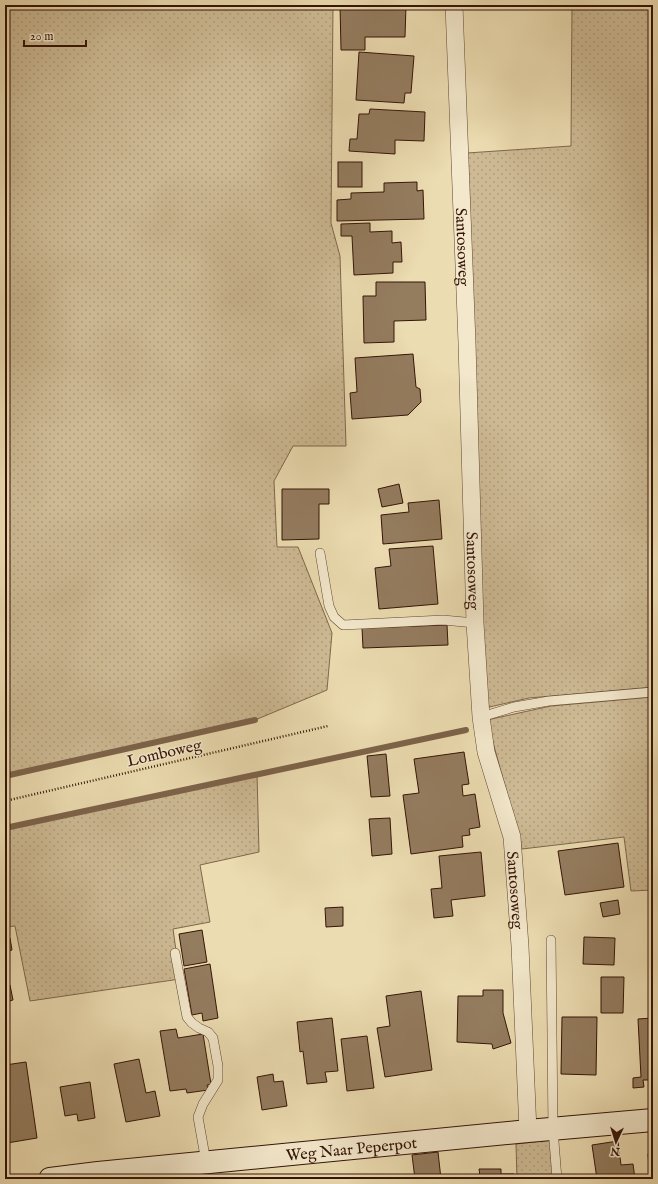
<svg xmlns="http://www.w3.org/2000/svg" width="658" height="1184" font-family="'IM FELL English',serif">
<defs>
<pattern id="grass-dots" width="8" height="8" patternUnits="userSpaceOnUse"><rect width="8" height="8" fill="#cdba94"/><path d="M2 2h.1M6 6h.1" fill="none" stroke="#b19f7e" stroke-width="1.8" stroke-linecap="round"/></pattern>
</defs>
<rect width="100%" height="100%" fill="#ecdcb1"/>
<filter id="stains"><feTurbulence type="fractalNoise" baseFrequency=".005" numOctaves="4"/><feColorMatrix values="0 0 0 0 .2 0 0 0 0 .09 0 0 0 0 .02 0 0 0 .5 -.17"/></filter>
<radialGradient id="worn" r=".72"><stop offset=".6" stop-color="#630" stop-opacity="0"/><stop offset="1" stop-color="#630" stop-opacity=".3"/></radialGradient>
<g fill="url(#grass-dots)" stroke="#80674e">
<path d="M5 5H333L331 223 340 256 346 446H293L274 481 277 547H298L332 633 327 690 255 720 5 776Z"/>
<path d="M572 5H653V687L529 698 485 708 467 153 571 146Z"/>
<path d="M653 697V890L631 891 624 837 522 849 487 720 551 706Z"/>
<path d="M257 774 259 852 200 865 210 922 173 929 180 979 30 1001 15 926 5 927V828Z"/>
<path d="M551 1140 553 1179H517L516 1144Z"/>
</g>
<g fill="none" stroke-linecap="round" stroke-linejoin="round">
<g stroke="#7d634a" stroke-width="6">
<path d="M5 776 255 720"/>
<path d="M5 828 466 730"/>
</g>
</g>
<g fill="#947c5f" stroke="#341407">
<path d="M340 5H406L405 37H365V50H341Z"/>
<path d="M359 52 414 56 411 93H405L404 103 356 100Z"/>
<path d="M370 109 425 112 424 141 395 140V154L349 151 350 139H357L359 114H369Z"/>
<rect x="338" y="162" width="24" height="25"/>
<path d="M417 182V191L423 190 424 219 337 221V200L351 199V193L384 192V183Z"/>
<path d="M370 223V232L392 231V243L401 242 402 262H393V273L354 275 352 236H341V224Z"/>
<path d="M376 282H425L426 320 394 321V342L364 343 363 296H376Z"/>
<path d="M413 354 416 387 420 389 421 402 408 415 352 419 350 393 357 392 355 358Z"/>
<path d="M399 484 403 503 382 507 378 489Z"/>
<path d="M282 489H329V504H319V539L282 540Z"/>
<path d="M439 500 442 539 383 544 381 515 409 512 408 503Z"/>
<path d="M433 546 438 604 379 609 375 568 391 566 389 549Z"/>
<path d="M447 625 448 645 363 648 362 628Z"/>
<path d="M464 752 469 784 462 785 463 796 475 794 480 827 469 829 470 835 462 836 463 847 411 854 403 795 419 793 414 759Z"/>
<path d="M386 754 390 796 371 797 367 756Z"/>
<path d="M390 818 392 854 372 856 369 819Z"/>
<path d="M618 843 624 887 565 895 558 851Z"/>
<path d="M481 852 485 896 451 900 453 916 434 918 431 889 442 888 439 856Z"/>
<path d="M618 900 620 914 603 917 600 903Z"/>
<path d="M343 907V926L326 927 325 908Z"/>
<path d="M202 930 207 962 184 966 179 934Z"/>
<path d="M584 937 615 938 614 965 583 964Z"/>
<path d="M10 938 12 950 5 952V939Z"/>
<path d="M210 964 218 1018 203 1021 202 1013 192 1015 184 969Z"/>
<path d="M601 977H624L623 1013H601Z"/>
<path d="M10 985 13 1000 5 1002V986Z"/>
<path d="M483 990H503V1013L511 1043 493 1049 492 1044 457 1042 458 996H483Z"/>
<path d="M421 991 432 1070 385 1077 377 1028 390 1026 386 996Z"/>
<path d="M562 1017H597L596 1075 561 1074Z"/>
<path d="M332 1018 338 1071 325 1072 327 1082 307 1084 303 1051 300 1052 297 1022Z"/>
<path d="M653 1018V1080H643L644 1087 633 1088V1078L641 1077 638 1019Z"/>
<path d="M176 1029 178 1038 203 1034 211 1084 207 1085 208 1090 187 1093 186 1089 170 1091 160 1031Z"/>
<path d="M367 1036 374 1088 347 1091 341 1039Z"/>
<path d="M139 1059 146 1093 155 1091 160 1116 126 1122 114 1064Z"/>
<path d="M26 1062 37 1138 7 1143 6 1134 5 1135V1065Z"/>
<path d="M273 1074 274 1082 283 1081 287 1106 262 1110 257 1077Z"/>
<path d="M90 1082 95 1118 78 1121 77 1114 65 1116 60 1087Z"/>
<path d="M618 1141 621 1165 633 1164 635 1179H597L592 1145Z"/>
<path d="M438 1152 441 1179H415L412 1155Z"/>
<path d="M653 1153V1179H650L648 1154Z"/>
<path d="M479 1169H501V1174H514V1179H468V1176H480Z"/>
</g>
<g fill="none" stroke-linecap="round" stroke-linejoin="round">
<defs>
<g id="lane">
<path d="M320 553 329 606 334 617 343 625 443 620 475 623"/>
<path d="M481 717 514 707 549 701 653 692"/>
<path d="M551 940 553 1129 557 1179"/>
<path d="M175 953 187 1017 192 1023 199 1028 208 1032 213 1038 218 1066V1080L203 1104 198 1117 206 1162"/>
</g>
<g id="street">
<path id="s1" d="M454 5 467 343 475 623 481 717 486 752 512 837 520 946 528 1131"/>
</g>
<g id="secondary">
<path id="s2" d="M50 1179 98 1173 528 1131 653 1120"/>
</g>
</defs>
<use href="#lane" stroke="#624632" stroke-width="10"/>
<use href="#street" stroke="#624632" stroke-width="18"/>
<use href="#secondary" stroke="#341407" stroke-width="24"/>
<path stroke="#341407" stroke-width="2.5" stroke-dasharray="1 2" stroke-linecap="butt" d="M5 801 328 726"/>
<use href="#lane" stroke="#f3e8cc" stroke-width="9"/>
<use href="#street" stroke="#f3e8cc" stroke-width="17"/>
<use href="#secondary" stroke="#f3e8cc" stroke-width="22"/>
</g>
<g text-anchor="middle" stroke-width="3" stroke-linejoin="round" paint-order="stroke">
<g font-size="16" fill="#341407" stroke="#f3e8cc">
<text dy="6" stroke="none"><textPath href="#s1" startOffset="242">Santosoweg</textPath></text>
<text dy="6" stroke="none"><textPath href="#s1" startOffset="566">Santosoweg</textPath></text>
<text transform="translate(164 752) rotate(-13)" y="6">Lomboweg</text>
<text dy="6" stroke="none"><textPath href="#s1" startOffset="890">Santosoweg</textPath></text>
<text dy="6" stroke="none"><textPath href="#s2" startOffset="303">Weg Naar Peperpot</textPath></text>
</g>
</g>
<rect width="658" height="1184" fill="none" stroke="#ecdcb1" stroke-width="20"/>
<rect x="6" y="6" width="646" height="1172" fill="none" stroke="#341407" stroke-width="2"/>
<rect x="10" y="10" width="638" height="1164" fill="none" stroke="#341407"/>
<g transform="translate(616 1142) rotate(184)" stroke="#f3e8cc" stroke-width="3" paint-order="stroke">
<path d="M0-3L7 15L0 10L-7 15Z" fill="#341407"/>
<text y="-6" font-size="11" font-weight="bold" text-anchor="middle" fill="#341407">N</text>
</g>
<path d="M24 40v6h62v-6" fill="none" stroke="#341407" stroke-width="2"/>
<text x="30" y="40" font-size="12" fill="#341407" stroke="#f3e8cc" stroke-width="3" paint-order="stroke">20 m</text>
<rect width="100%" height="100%" filter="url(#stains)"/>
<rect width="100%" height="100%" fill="url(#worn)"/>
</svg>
